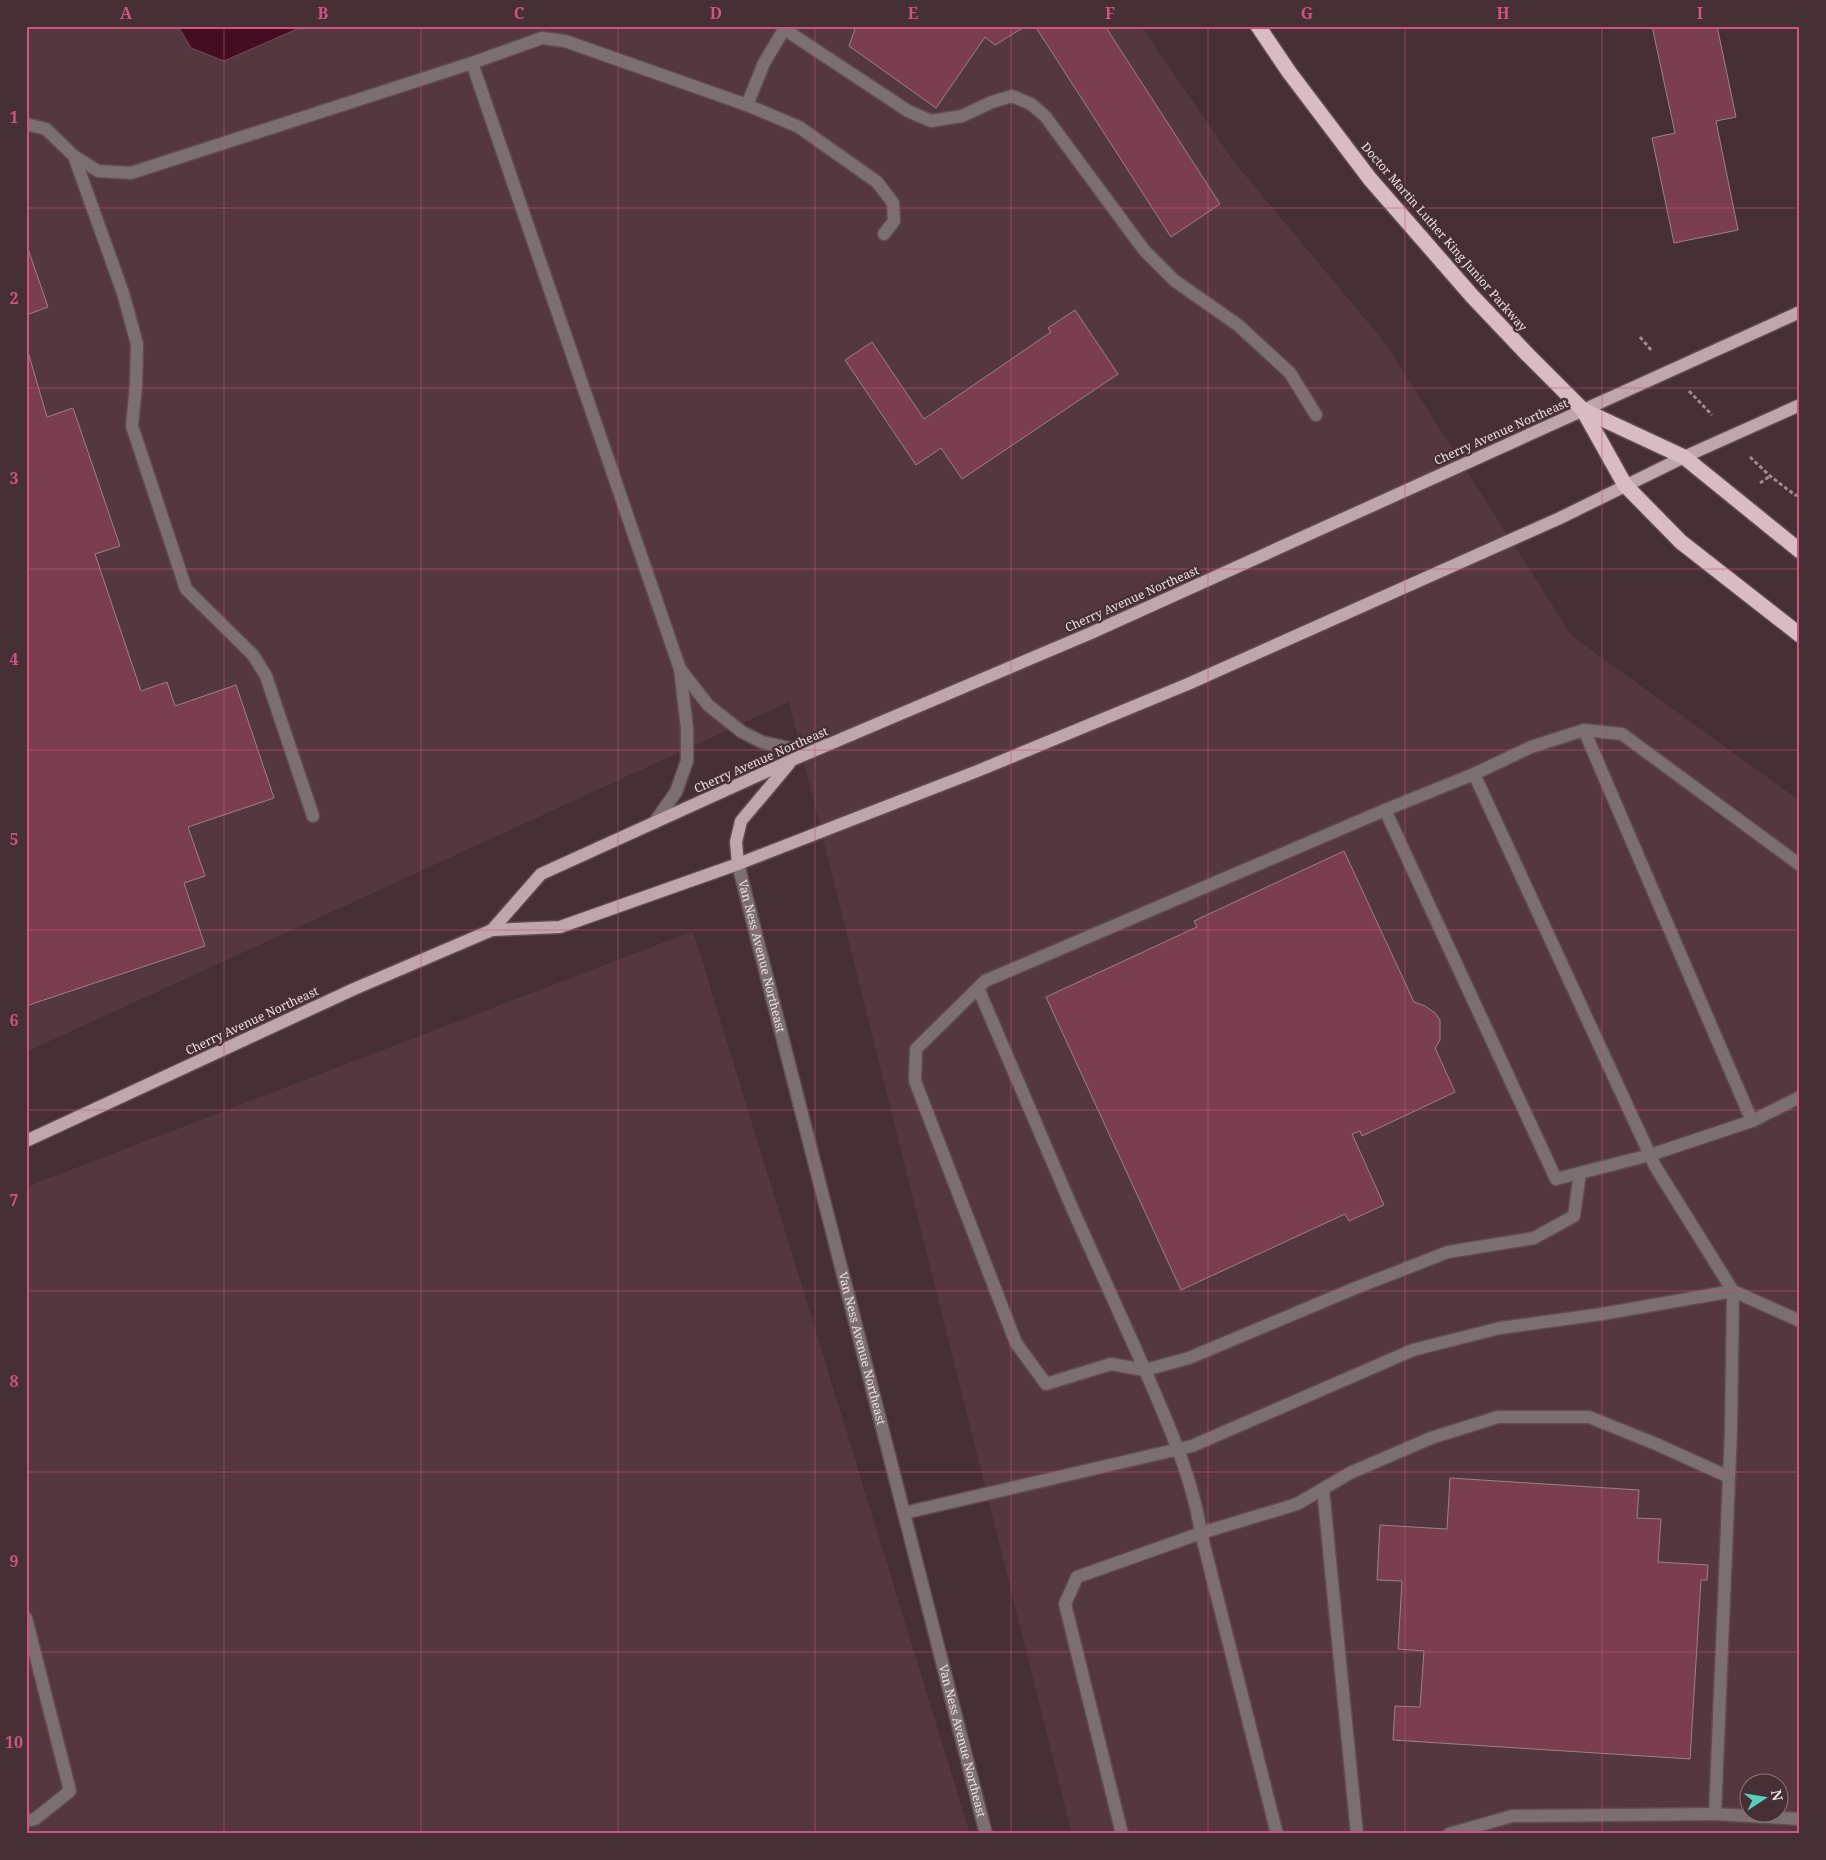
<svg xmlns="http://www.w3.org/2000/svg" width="1826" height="1860" font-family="'Noto Serif',serif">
<rect width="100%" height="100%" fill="#462f35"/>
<g fill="#55373f" fill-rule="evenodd">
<path d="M26 26H1141L1235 163 1385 343 1572 636 1800 801V1834H1072L789 702 26 1052ZM1748 1782H1778V1812H1748Z"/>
<path d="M693 931 970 1834H26V1187Z"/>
</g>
<path fill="#440d21" stroke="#774c5b" d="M178 26H304L224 61 191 48Z"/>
<g fill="#7a3e4f" stroke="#9d8188">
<path d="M856 26H1026L995 45 985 37 936 108 849 46Z"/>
<path d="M1035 26H1105L1220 204 1171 237Z"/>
<path d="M1652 26H1717L1736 117 1716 121 1738 230 1674 243 1652 138 1675 133Z"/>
<path d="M26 243 48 307 26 315Z"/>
<path d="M1075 310 1118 374 962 479 941 448 916 465 845 360 872 342 924 419 1051 332 1048 328Z"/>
<path d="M26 345 47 417 73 408 120 546 95 554 141 691 167 682 175 706 236 685 274 798 188 827 205 876 184 883 205 946 26 1006Z"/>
<path d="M1344 851 1414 1002 1425 1006 1435 1013 1440 1020V1040L1435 1048 1455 1092 1362 1136 1360 1131 1352 1134 1384 1205 1349 1221 1345 1214 1181 1290 1046 997 1197 927 1194 921Z"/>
<path d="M1450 1478 1639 1490 1637 1518 1661 1519 1658 1562 1708 1565 1707 1580H1701L1690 1759 1393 1740 1395 1706 1420 1707 1424 1651 1398 1649 1402 1581 1377 1580 1380 1525 1447 1529Z"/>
</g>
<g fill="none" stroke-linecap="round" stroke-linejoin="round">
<defs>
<g id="minor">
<path d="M784 29 908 111 931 121 962 116 992 102 1012 96 1031 104 1045 116 1144 250 1175 281 1238 325 1290 373 1316 415"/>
<path d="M472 63 680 669 687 728V761L676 792 654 823"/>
<path d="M747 105 799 127 877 182 893 203 894 221 884 234"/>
<path d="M26 124 46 129 74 156 98 171 131 173 472 63 542 38 565 41 747 105 764 63 786 26"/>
<path d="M74 156 123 293 137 344 136 385 132 426 186 589 253 655 266 676 313 816"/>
<path d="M680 669 708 705 742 732 762 742 794 749 824 744"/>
<path d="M1584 730 1752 1121"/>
<path id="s1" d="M738 864 986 1834"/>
<path d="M1800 865 1622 734 1584 730 1531 747 1474 774 1385 810 1556 1179 1650 1155 1752 1121 1800 1097"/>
<path d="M978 988 1073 1210 1145 1370 1189 1358 1353 1289 1448 1252 1534 1238 1574 1216 1580 1173"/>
<path d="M1800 1321 1733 1291 1731 1431 1715 1814 1800 1819"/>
<path d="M1323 1489 1357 1834"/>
<path d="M904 1513 1192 1446 1413 1350 1500 1328 1602 1314 1733 1291 1655 1166 1474 774"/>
<path d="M26 1618 70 1791 35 1819 26 1821"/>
<path d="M1122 1834 1065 1604 1077 1577 1201 1533C1192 1475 1167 1422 1145 1370L1111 1364 1046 1384 1016 1343 915 1081 916 1049 985 981 1385 810"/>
<path d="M1277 1834 1201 1533 1297 1504 1350 1473 1431 1438 1498 1417H1589L1656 1444 1729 1477"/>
<path d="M1449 1834 1512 1816 1715 1814"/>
</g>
<g id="major">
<path d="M738 864 736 842 741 821 789 764"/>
<path d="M492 930 541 874 792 760 1091 633 1800 312"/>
<path d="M26 1141 354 989 492 930 560 927 738 864 980 770 1188 684 1560 518 1684 457 1800 405"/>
</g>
<g id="highway">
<path d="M1258 26 1289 72 1370 179 1472 296 1528 355 1583 410 1625 485 1681 542 1800 635"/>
<path d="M1583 410 1684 457 1800 551"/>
</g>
</defs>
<use href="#minor" stroke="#614b51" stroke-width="15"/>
<use href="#major" stroke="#614b51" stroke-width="15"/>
<use href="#highway" stroke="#614b51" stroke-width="18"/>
<g stroke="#9d8b8f" stroke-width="3" stroke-dasharray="4 2.5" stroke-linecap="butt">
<path d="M1640 337 1652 351"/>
<path d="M1689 391 1712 415"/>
<path d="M1750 457 1770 476 1795 495H1800"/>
<path d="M1760 483 1770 476"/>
</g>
<use href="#minor" stroke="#7b6f72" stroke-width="12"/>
<use href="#major" stroke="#bfa6ac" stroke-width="12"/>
<use href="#highway" stroke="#d9bcc2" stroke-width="15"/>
</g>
<path fill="none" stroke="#cf5383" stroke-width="1" stroke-opacity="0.55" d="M224 26V1834M421 26V1834M618 26V1834M815 26V1834M1011 26V1834M1208 26V1834M1405 26V1834M1602 26V1834M26 208H1800M26 388H1800M26 569H1800M26 750H1800M26 930H1800M26 1110H1800M26 1291H1800M26 1472H1800M26 1652H1800"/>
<g text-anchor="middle" stroke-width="4.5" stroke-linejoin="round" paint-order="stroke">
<g font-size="12" fill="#eddee1" stroke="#462f35">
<text transform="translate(1444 237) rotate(49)" y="4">Doctor Martin Luther King Junior Parkway</text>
<text transform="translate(1501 432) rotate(-24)" y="4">Cherry Avenue Northeast</text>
<text transform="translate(1132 599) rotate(-24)" y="4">Cherry Avenue Northeast</text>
<text transform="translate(761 760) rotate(-24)" y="4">Cherry Avenue Northeast</text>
<text dy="4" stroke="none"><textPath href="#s1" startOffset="95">Van Ness Avenue Northeast</textPath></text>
<text transform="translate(252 1021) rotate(-25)" y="4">Cherry Avenue Northeast</text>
<text dy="4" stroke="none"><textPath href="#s1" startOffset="500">Van Ness Avenue Northeast</textPath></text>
<text dy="4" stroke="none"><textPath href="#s1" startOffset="905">Van Ness Avenue Northeast</textPath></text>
</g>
</g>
<rect width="1826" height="1860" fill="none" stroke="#462f35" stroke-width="55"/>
<g transform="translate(1764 1798) rotate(78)"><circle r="24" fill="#462f35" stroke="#89757a"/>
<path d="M0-4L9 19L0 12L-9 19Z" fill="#5acebd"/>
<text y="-8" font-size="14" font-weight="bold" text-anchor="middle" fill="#eddee1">N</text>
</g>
<rect x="28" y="28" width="1770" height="1804" fill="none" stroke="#cf5383" stroke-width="2"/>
<g font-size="16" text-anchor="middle" font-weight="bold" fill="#cf5383">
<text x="126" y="19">A</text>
<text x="323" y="19">B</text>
<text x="519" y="19">C</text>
<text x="716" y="19">D</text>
<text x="913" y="19">E</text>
<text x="1110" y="19">F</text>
<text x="1307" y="19">G</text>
<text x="1503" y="19">H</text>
<text x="1700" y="19">I</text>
<text x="14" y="123">1</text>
<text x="14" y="304">2</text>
<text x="14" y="484">3</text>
<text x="14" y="665">4</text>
<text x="14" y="845">5</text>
<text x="14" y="1026">6</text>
<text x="14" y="1206">7</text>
<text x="14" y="1387">8</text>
<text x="14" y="1567">9</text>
<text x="14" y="1748">10</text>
</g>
</svg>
